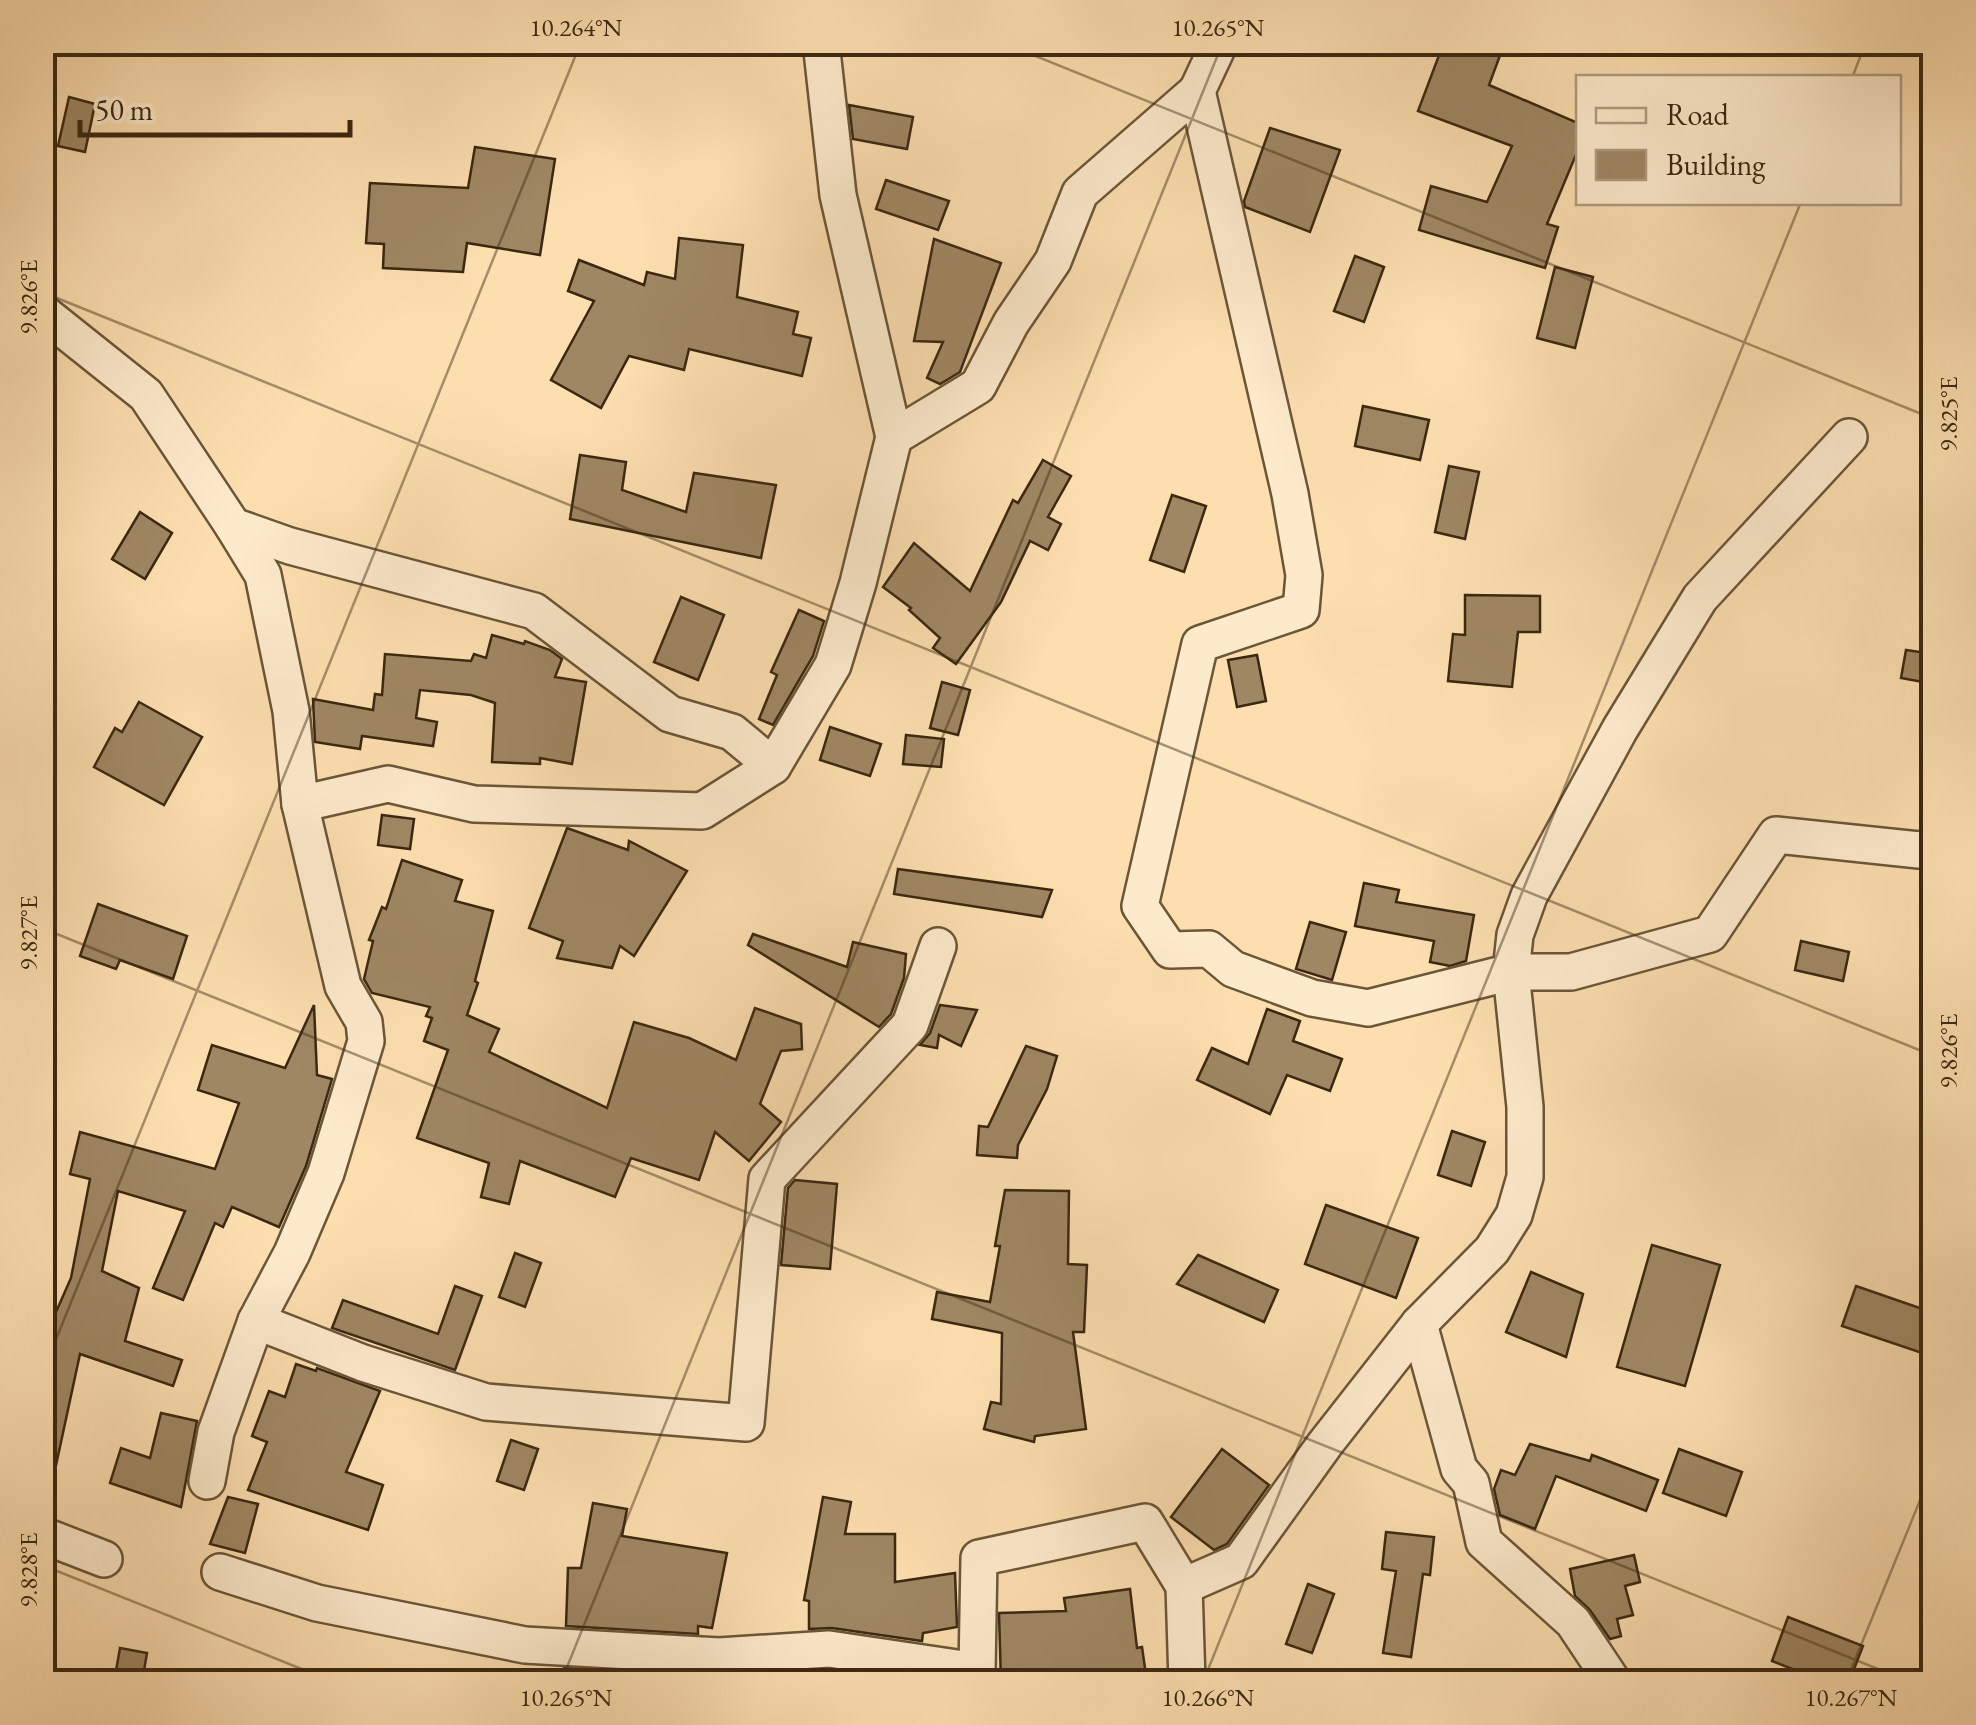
<svg xmlns="http://www.w3.org/2000/svg" width="1976" height="1725" font-family="'EB Garamond',serif">
<rect width="100%" height="100%" fill="#fcdeaf"/>
<filter id="stains"><feTurbulence type="fractalNoise" baseFrequency=".002" numOctaves="4"/><feColorMatrix values="0 0 0 0 .2 0 0 0 0 .09 0 0 0 0 .02 0 0 0 .5 -.17"/></filter>
<radialGradient id="worn" r=".72"><stop offset=".6" stop-color="#630" stop-opacity="0"/><stop offset="1" stop-color="#630" stop-opacity=".3"/></radialGradient>
<g fill="#9f8763" stroke="#3b2811" stroke-width="2.5">
<path d="M1444 42H1505L1489 85 1578 123V150L1547 224 1558 227 1545 268 1419 230 1431 186 1487 202 1512 146 1418 111Z"/>
<path d="M69 97 95 104 85 152 58 146Z"/>
<path d="M849 105 913 117 907 149 853 139Z"/>
<path d="M1270 128 1340 150 1310 232 1245 207 1244 201Z"/>
<path d="M475 147 555 159 540 255 467 243 463 272 383 268 384 244 366 243 370 183 468 188Z"/>
<path d="M886 180 949 201 938 230 876 209Z"/>
<path d="M679 238 743 245 737 297 798 312 793 334 811 338 802 376 689 349 684 370 629 356 601 408 551 380 594 301 568 291 579 260 644 285 647 272 675 279Z"/>
<path d="M934 239 1001 263 960 372 940 384 927 378 943 342 914 341Z"/>
<path d="M1355 256 1384 267 1364 322 1334 311Z"/>
<path d="M1555 267 1593 277 1575 348 1537 338Z"/>
<path d="M1363 406 1429 420 1420 460 1355 446Z"/>
<path d="M580 455 626 462 622 490 686 512 694 473 776 485 761 558 570 519Z"/>
<path d="M1043 460 1071 476 1048 517 1061 524 1048 550 1030 541 1001 602 956 664 933 648 940 638 909 610 911 608 883 587 914 543 970 591 1013 500 1018 503Z"/>
<path d="M1449 466 1479 472 1465 539 1435 532Z"/>
<path d="M1172 495 1206 506 1184 572 1150 560Z"/>
<path d="M140 512 172 533 145 579 112 559Z"/>
<path d="M1465 595 1540 596V632H1518L1512 687 1448 681 1453 634 1465 635Z"/>
<path d="M681 597 724 615 698 680 654 662Z"/>
<path d="M799 610 824 621 813 656 773 725 759 719 777 675 771 672Z"/>
<path d="M492 635 524 644 525 641 550 650 562 659 555 677 586 682 572 764 540 758V764L492 762 495 703 471 695 420 690 416 718 437 722 433 746 362 736 360 749 315 742 313 699 373 710 375 694 382 695 385 654 471 661 474 654 486 658Z"/>
<path d="M1906 650 1934 654V684L1901 678Z"/>
<path d="M1257 655 1266 701 1237 707 1228 660Z"/>
<path d="M942 682 970 690 958 735 930 728Z"/>
<path d="M139 702 202 737 164 805 94 767 115 728 122 732Z"/>
<path d="M830 727 881 744 870 776 820 760Z"/>
<path d="M906 735 944 739 941 767 903 764Z"/>
<path d="M382 815 414 819 410 849 378 845Z"/>
<path d="M567 828 628 850 629 841 687 871 634 956 620 946 612 968 557 958 563 941 529 928Z"/>
<path d="M402 860 462 880 455 901 493 911 475 981 478 983 467 1015 499 1029 489 1052 607 1108 634 1022 689 1038 736 1060 755 1008 801 1024 802 1049 781 1051 760 1104 781 1122 749 1161 715 1132 699 1180 631 1158 615 1197 520 1161 509 1204 481 1197 489 1163 417 1138 448 1050 424 1041 432 1018 426 1016 430 1007 372 993 364 979 373 941 369 940 382 907 386 909Z"/>
<path d="M898 869 1052 890 1042 917 894 894Z"/>
<path d="M1364 883 1399 890 1396 902 1474 915 1466 961 1450 966 1430 962 1434 941 1355 926Z"/>
<path d="M98 904 187 936 173 979 120 960 116 969 80 956Z"/>
<path d="M1310 922 1346 932 1332 980 1296 969Z"/>
<path d="M753 934 847 967 853 942 906 954 904 978 891 1014 879 1027 748 945Z"/>
<path d="M1801 941 1849 952 1843 981 1795 970Z"/>
<path d="M314 1005 317 1075 332 1079 306 1166 279 1227 232 1207 223 1227 215 1223 183 1300 153 1288 185 1211 118 1191 102 1271 139 1288 125 1341 182 1360 173 1386 80 1354 55 1470 42 1469V1307L56 1312 71 1278 90 1179 70 1174 80 1132 215 1169 239 1103 198 1090 212 1045 285 1068Z"/>
<path d="M940 1005 977 1010 961 1046 939 1035 937 1048 920 1045 930 1033Z"/>
<path d="M1267 1009 1300 1021 1293 1041 1342 1059 1330 1091 1287 1075 1270 1114 1197 1080 1212 1048 1248 1064Z"/>
<path d="M1026 1046 1057 1056 1047 1089 1018 1145 1017 1158 977 1155 979 1126 988 1127Z"/>
<path d="M1452 1131 1485 1142 1471 1186 1438 1175Z"/>
<path d="M795 1180 837 1184 830 1269 781 1265 788 1188Z"/>
<path d="M1005 1190 1069 1191 1068 1264 1087 1265 1084 1332H1073L1086 1429 1035 1436 1034 1442 984 1429 991 1402 1001 1404 1002 1333 932 1319 937 1292 990 1302 1000 1246H995Z"/>
<path d="M1326 1205 1418 1238 1396 1298 1305 1264Z"/>
<path d="M1652 1245 1720 1265 1685 1386 1617 1367Z"/>
<path d="M515 1253 541 1263 525 1307 499 1297Z"/>
<path d="M1198 1255 1278 1290 1264 1322 1177 1284Z"/>
<path d="M1531 1272 1583 1294 1566 1357 1506 1332Z"/>
<path d="M455 1286 482 1296 455 1370 332 1328 343 1300 438 1334Z"/>
<path d="M1856 1286 1934 1313V1357L1842 1326Z"/>
<path d="M296 1364 316 1371 317 1368 380 1391 346 1472 383 1485 368 1530 248 1490 267 1442 252 1436 269 1391 285 1397Z"/>
<path d="M161 1413 197 1421 181 1507 110 1483 121 1448 150 1458Z"/>
<path d="M511 1440 538 1449 524 1490 497 1481Z"/>
<path d="M1530 1444 1590 1461 1592 1455 1658 1480 1646 1511 1556 1476 1535 1529 1500 1515 1494 1489 1501 1470 1515 1475Z"/>
<path d="M1222 1449 1269 1485 1227 1544 1214 1550 1171 1517Z"/>
<path d="M1679 1449 1742 1472 1726 1516 1663 1493Z"/>
<path d="M228 1497 258 1504 245 1553 210 1544Z"/>
<path d="M823 1497 851 1502 845 1534H895V1582L955 1573 957 1627 923 1633 922 1641 832 1628 809 1629V1601L804 1600Z"/>
<path d="M593 1503 627 1509 622 1536 727 1553 712 1628 698 1626V1634L566 1626 568 1568H581Z"/>
<path d="M1386 1532 1434 1537 1430 1575 1423 1574 1411 1657 1383 1653 1396 1571 1382 1569Z"/>
<path d="M1634 1555 1640 1582 1625 1586 1633 1615 1617 1619 1621 1636 1610 1639 1590 1610 1575 1596 1570 1569Z"/>
<path d="M1308 1584 1334 1594 1312 1653 1286 1644Z"/>
<path d="M1130 1589 1137 1648 1142 1647 1147 1682H1001L999 1613 1066 1611 1064 1598Z"/>
<path d="M1788 1617 1863 1646 1849 1682H1826L1772 1661Z"/>
<path d="M120 1648 147 1653 142 1682H114Z"/>
<path d="M564 1668 695 1676 694 1682H563Z"/>
<path d="M828 1670 910 1682H808V1672Z"/>
</g>
<g fill="none" stroke-linecap="round" stroke-linejoin="round">
<defs>
<g id="street">
<path d="M821 42 838 195 894 437 978 386 1011 323 1053 261 1080 193 1197 91 1290 494 1304 575 1301 610 1200 644 1140 906 1170 950 1209 949 1233 969 1312 998 1368 1008 1511 972H1571L1710 934 1776 835 1919 850 1934 846"/>
<path d="M1197 91 1220 42"/>
<path d="M42 312 146 395 233 526 290 546 534 611 670 714 732 732 773 766 833 665 858 583 894 437"/>
<path d="M300 804 388 784 474 804 702 811 773 766"/>
<path d="M256 1321 363 1363 486 1402 746 1423 767 1179 910 1025 938 946"/>
<path d="M1419 1324 1459 1469 1471 1483 1484 1542 1573 1622 1613 1682"/>
<path d="M207 1481 216 1432 256 1321 292 1253 326 1173 366 1041 364 1022 343 986 300 804 291 711 263 575 233 526"/>
<path d="M42 1535 104 1559"/>
<path d="M220 1572 317 1603 525 1645 719 1656 829 1649 977 1671 979 1558 1145 1522 1184 1586 1241 1561 1325 1444 1419 1324 1492 1250 1514 1215 1525 1177V1107L1511 972 1515 935 1529 896 1620 729 1700 598 1849 437"/>
<path d="M1184 1586 1187 1682"/>
</g>
</defs>
<use href="#street" stroke="#6b5638" stroke-width="40"/>
<use href="#street" stroke="#fdeacb" stroke-width="35"/>
</g>
<path fill="none" stroke="#3b2811" stroke-width="2.5" stroke-opacity="0.45" d="M1001 42 1934 419M1852 78 1866 42M42 292 1934 1056M42 928 1910 1682M42 1374 581 42M42 1565 334 1682M561 1682 1223 42M1203 1682 1801 202M1846 1682 1934 1466"/>
<rect width="1976" height="1725" fill="none" stroke="#fcdeaf" stroke-width="110"/>
<rect x="1576" y="75" width="325" height="130" fill="#fdeacb" stroke="#af9c81" stroke-width="2.5"/>
<rect x="1596" y="108" width="50" height="15" fill="#fdeacb" stroke="#af9c81" stroke-width="2.5"/>
<text x="1666" y="125" font-size="30" fill="#3b2811">Road</text>
<rect x="1596" y="150" width="50" height="30" fill="#9f8763" stroke="#af9c81" stroke-width="2.5"/>
<text x="1666" y="175" font-size="30" fill="#3b2811">Building</text>
<path d="M80 120v15h270v-15" fill="none" stroke="#3b2811" stroke-width="5"/>
<text x="95" y="120" font-size="30" fill="#3b2811" stroke="#fdeacb" stroke-width="8" paint-order="stroke">50 m</text>
<rect x="55" y="55" width="1866" height="1615" fill="none" stroke="#3b2811" stroke-width="4"/>
<g font-size="25" text-anchor="middle" fill="#3b2811">
<text x="576" y="36">10.264°N</text>
<text x="1218" y="36">10.265°N</text>
<text transform="translate(28 297) rotate(-90)" y="9">9.826°E</text>
<text transform="translate(1948 414) rotate(-90)" y="9">9.825°E</text>
<text transform="translate(28 933) rotate(-90)" y="9">9.827°E</text>
<text transform="translate(1948 1051) rotate(-90)" y="9">9.826°E</text>
<text transform="translate(28 1570) rotate(-90)" y="9">9.828°E</text>
<text x="566" y="1706">10.265°N</text>
<text x="1208" y="1706">10.266°N</text>
<text x="1851" y="1706">10.267°N</text>
</g>
<rect width="100%" height="100%" filter="url(#stains)"/>
<rect width="100%" height="100%" fill="url(#worn)"/>
</svg>
